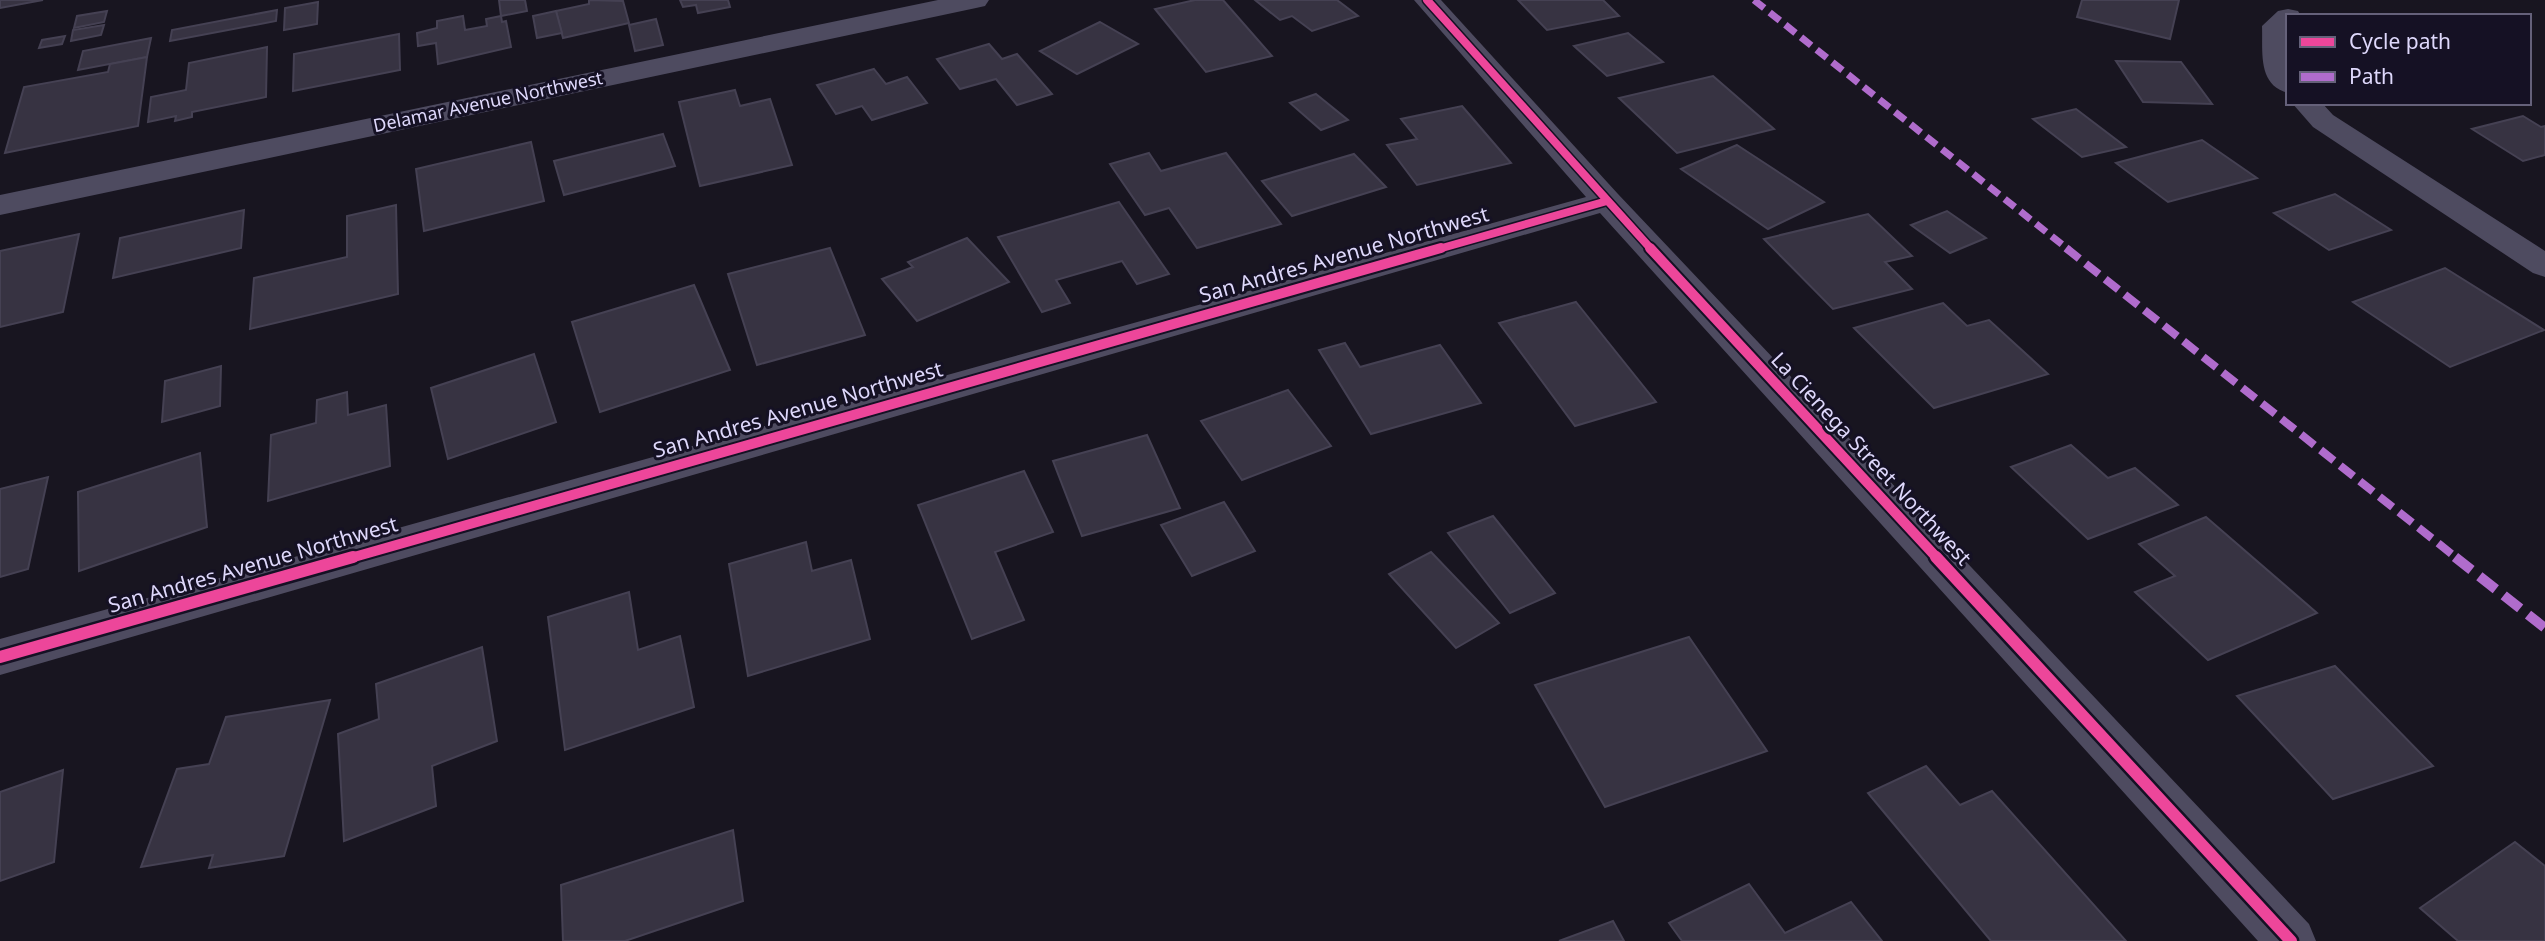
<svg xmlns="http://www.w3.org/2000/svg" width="2545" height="941" font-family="'Noto Sans',sans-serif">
<rect width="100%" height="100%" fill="#181520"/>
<g fill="#373342" stroke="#454153" stroke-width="2">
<path d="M0 0H43L0 8Z"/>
<path d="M499 0H525L527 11 501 16Z"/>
<path d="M589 0 623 1 629 23 563 38 556 11 589 4Z"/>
<path d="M680 0H728L730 7 698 13 696 5 683 7Z"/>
<path d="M1195 0H1223L1272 56 1206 72 1155 9Z"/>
<path d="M1255 0H1337L1358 16 1312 31 1292 16 1280 20Z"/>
<path d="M1518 0H1603L1619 16 1547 30Z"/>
<path d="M2082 0H2179L2170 39 2077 17Z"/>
<path d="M318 2 317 24 284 30 285 8Z"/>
<path d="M277 10 276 21 170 41 172 30Z"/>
<path d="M107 11 104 22 74 28 77 16Z"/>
<path d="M556 11 562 33 537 38 533 16Z"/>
<path d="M463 16 465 30 487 26 486 19 501 16 502 22 506 21 511 47 438 64 436 43 418 46 417 33 437 28V21Z"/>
<path d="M656 19 663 45 635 51 629 25Z"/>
<path d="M1100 22 1138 44 1077 74 1040 51Z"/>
<path d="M104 25 101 35 71 41 73 30Z"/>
<path d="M1628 33 1663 62 1607 76 1574 46Z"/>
<path d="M399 34 400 70 293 91 294 54Z"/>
<path d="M65 36 62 44 39 48 42 40Z"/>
<path d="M151 38 147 57 78 70 83 51Z"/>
<path d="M989 44 1002 59 1017 54 1052 94 1017 105 996 79 960 89 937 59Z"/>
<path d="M267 47 266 97 192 112V117L175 121 176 116 148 122 151 97 186 90 189 63Z"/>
<path d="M147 57 138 126 5 153 24 87 108 72 110 64Z"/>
<path d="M2116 61 2181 62 2212 104 2143 102Z"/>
<path d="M874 69 886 84 907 77 927 103 872 120 862 106 836 114 817 85Z"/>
<path d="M1713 76 1774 129 1677 153 1619 98Z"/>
<path d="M735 90 740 106 770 99 792 165 700 186 679 102Z"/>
<path d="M1316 94 1348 120 1321 130 1290 103Z"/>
<path d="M1462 106 1511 163 1417 185 1387 145 1417 139 1401 119Z"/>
<path d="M2076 109 2126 147 2082 157 2033 119Z"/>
<path d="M2523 116 2541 127 2545 126V155L2523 161 2472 129Z"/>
<path d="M663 134 675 166 564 195 554 161Z"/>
<path d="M2202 140 2257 178 2168 202 2116 163Z"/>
<path d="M531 142 544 201 424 231 416 169Z"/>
<path d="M1737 145 1824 202 1768 229 1681 169Z"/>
<path d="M1149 153 1161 171 1226 153 1281 224 1197 248 1169 208 1145 215 1110 164Z"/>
<path d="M1354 154 1386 187 1292 216 1262 181Z"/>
<path d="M2335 194 2391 230 2329 250 2274 213Z"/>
<path d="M1119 202 1169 274 1137 284 1122 261 1056 280 1070 303 1042 312 998 237Z"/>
<path d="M396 205 398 294 250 329 254 278 347 257V216Z"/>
<path d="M244 210 241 248 113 278 120 238Z"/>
<path d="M1947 211 1986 238 1950 253 1911 225Z"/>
<path d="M1868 214 1912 256 1885 262 1912 289 1833 309 1764 239Z"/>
<path d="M79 234 63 312 0 327V251Z"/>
<path d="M967 238 1009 282 917 321 882 279 913 267 908 262Z"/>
<path d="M830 248 865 335 757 365 728 274Z"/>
<path d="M2445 268 2544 330 2450 367 2353 302Z"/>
<path d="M694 285 730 370 600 412 572 322Z"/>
<path d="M1576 302 1656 402 1575 426 1499 323Z"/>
<path d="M1943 303 1967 326 1989 320 2048 374 1934 408 1854 328Z"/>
<path d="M1345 343 1360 367 1440 345 1481 403 1371 434 1319 350Z"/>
<path d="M534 354 556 422 448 459 431 388Z"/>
<path d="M221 366 220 406 162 422 165 381Z"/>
<path d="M1288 390 1331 446 1242 480 1201 421Z"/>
<path d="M347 392 348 415 386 405 390 466 268 501 271 435 316 423 317 400Z"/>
<path d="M1147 435 1180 508 1082 536 1053 461Z"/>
<path d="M2071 445 2108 478 2135 468 2178 505 2088 539 2011 467Z"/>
<path d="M200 453 207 527 79 571 78 492Z"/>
<path d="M1024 471 1053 532 995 552 1024 620 972 639 918 505Z"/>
<path d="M48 477 28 569 0 577V489Z"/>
<path d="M1224 502 1255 551 1192 576 1161 525Z"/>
<path d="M1493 516 1555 593 1510 613 1448 533Z"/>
<path d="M2206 517 2317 613 2208 660 2135 592 2175 576 2139 544Z"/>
<path d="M806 542 812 571 851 560 870 639 748 676 729 564Z"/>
<path d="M1431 552 1499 623 1456 648 1389 574Z"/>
<path d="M629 592 638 650 680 636 694 707 565 750 548 617Z"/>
<path d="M1689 637 1767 751 1605 807 1535 685Z"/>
<path d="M482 647 497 741 432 766 436 806 344 841 338 734 379 719 376 684Z"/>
<path d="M2335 666 2433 766 2333 799 2237 696Z"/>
<path d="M330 700 284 856 209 868 213 855 141 867 177 769 209 764 226 717Z"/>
<path d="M1926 766 1960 805 1992 791 2126 941H1991L1868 793Z"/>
<path d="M63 770 54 862 0 881V792Z"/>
<path d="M733 830 743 901 625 941H563L561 885Z"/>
<path d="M2515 842 2545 866V941H2458L2420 908Z"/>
<path d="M1749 884 1785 933 1851 902 1882 941H1682L1669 923Z"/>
<path d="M1613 921 1624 941H1559Z"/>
</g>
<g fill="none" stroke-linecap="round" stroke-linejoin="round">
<g fill="#4e4b60" fill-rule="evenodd">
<path d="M938 0H989L985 6 976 8 0 215V195Z"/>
<path d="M1414 0H1441L1618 194 2309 924 2316 941H2258L1600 213 0 675V639L1586 197Z"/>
<path d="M2288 9 2298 11 2301 16H2288V93C2257 85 2263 51 2262 26L2278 11Z"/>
<path d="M2292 103H2322L2333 115 2545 251V277L2533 273 2313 127Z"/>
</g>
<path stroke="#b06ccc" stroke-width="7" stroke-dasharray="13 7" stroke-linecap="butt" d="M1754 0 2069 250"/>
<path stroke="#b06ccc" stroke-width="8" stroke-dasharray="17 8" stroke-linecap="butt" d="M2066 248 2458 559"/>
<path stroke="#b06ccc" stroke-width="10" stroke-dasharray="21 10" stroke-linecap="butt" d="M2455 557 2545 628"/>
<defs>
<g id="cycleway-far2">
<path d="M1427 0 1652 250"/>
<path d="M1435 250 1607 201"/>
</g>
<g id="cycleway-far1">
<path d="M1650 248 1938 559"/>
<path d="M347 559 1441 248"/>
</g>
<g id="cycleway">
<path d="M1936 557 2291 941"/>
<path d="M0 657 353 557"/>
</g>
</defs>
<use href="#cycleway-far2" stroke="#151124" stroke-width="11"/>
<use href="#cycleway-far1" stroke="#151124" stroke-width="14"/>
<use href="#cycleway" stroke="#151124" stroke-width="17"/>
<use href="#cycleway-far2" stroke="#ed469a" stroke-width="8"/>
<use href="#cycleway-far1" stroke="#ed469a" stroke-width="10"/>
<use href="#cycleway" stroke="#ed469a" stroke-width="12"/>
</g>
<g text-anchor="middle" stroke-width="6" stroke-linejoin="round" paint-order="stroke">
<g font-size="18" fill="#ded8fb" stroke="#151124">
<text transform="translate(488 102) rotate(-12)" y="6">Delamar Avenue Northwest</text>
</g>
<g font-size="21" fill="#ded8fb" stroke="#151124">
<text transform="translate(1344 255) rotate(-16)" y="7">San Andres Avenue Northwest</text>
<text transform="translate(798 410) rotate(-16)" y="7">San Andres Avenue Northwest</text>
<text transform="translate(1871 459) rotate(47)" y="7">La Cienega Street Northwest</text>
<text transform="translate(253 565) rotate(-16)" y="7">San Andres Avenue Northwest</text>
</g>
</g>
<rect x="2286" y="14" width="245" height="91" fill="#151124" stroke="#65617a" stroke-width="2"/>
<rect x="2300" y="37" width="35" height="10" fill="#ed469a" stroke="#65617a" stroke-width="2"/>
<text x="2349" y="49" font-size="21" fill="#ded8fb">Cycle path</text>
<rect x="2300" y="72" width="35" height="10" fill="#b06ccc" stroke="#65617a" stroke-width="2"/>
<text x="2349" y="84" font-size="21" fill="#ded8fb">Path</text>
</svg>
